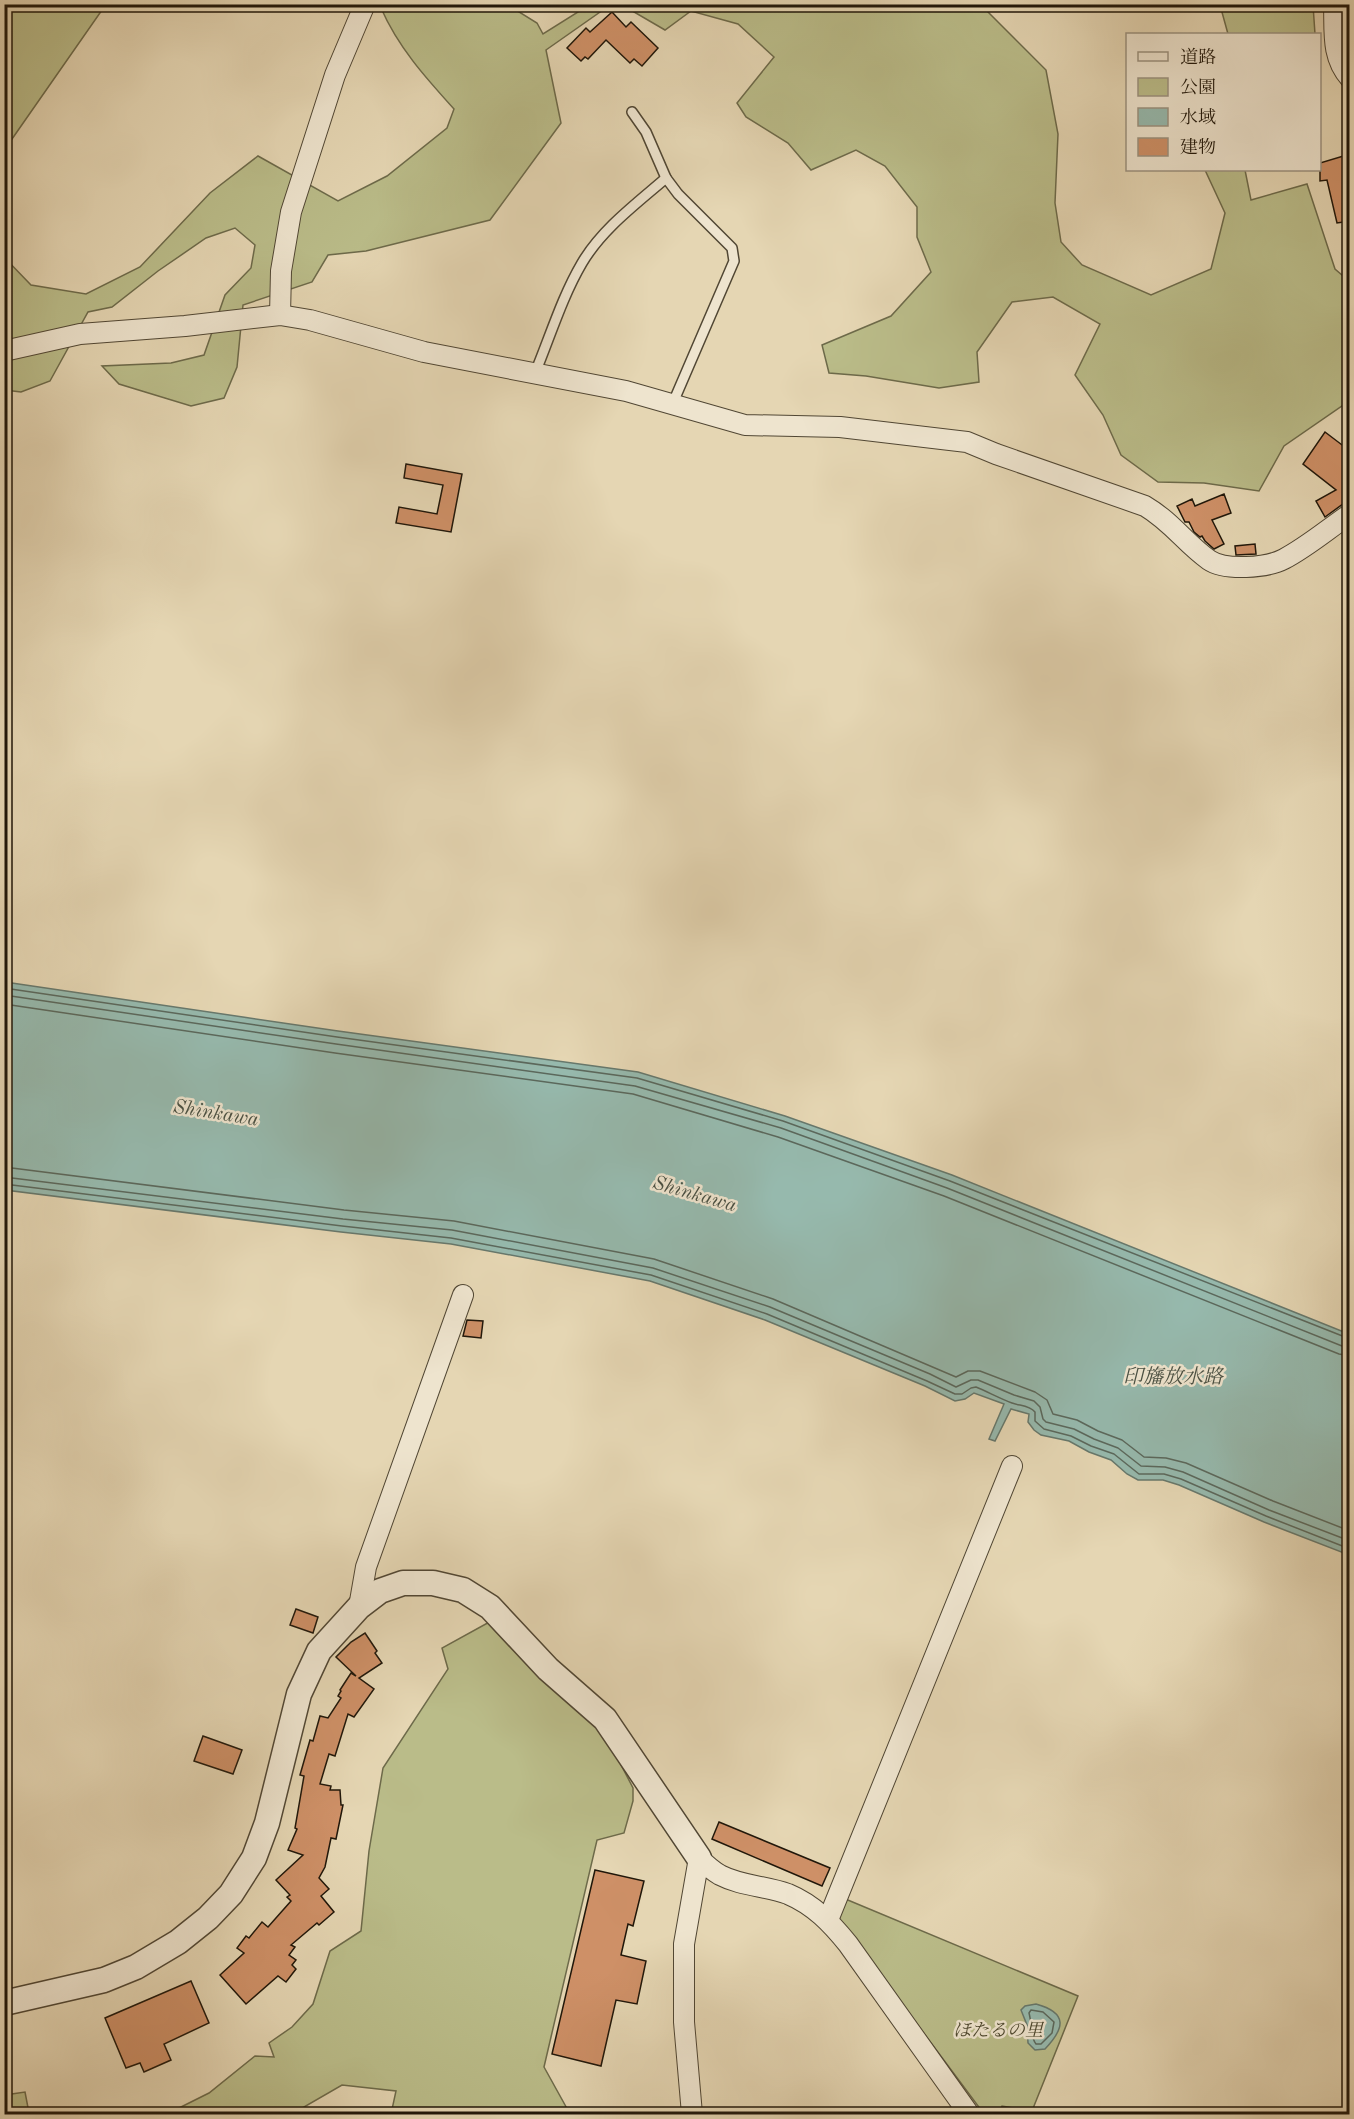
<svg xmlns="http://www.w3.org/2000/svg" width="1354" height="2119" font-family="'Old Standard TT','Noto Serif JP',serif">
<rect width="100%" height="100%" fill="#e5d6b3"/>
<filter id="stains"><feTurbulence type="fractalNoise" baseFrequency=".00333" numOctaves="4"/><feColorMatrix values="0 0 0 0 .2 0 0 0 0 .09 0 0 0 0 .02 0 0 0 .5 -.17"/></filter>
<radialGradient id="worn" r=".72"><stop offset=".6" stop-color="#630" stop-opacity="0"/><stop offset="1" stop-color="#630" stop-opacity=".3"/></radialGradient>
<g fill="#babc89" stroke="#6d6a4a" stroke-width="1.5">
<path d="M5 4 98 5 102 10 5 149Z"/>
<path d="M383 5H508L537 23 543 34 589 5H610L546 50 561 123 490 220 366 251 328 255 312 282 243 305 237 367 224 398 191 406 119 384 102 366 171 363 204 355 225 295 251 268 255 245 235 228 206 238 158 271 112 307 88 312 50 381 21 392 5 390 4 257 31 285 86 294 140 267 210 193 258 156 338 201 387 176 447 128 454 109C425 77 398 47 381 8Z"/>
<path d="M622 5H981L1046 70 1058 134 1055 203 1061 242 1082 265 1151 295 1211 269 1225 213 1205 170H1245L1251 200 1307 184 1335 269 1349 281V401L1284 446 1259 491 1204 483 1158 482 1121 455 1103 415 1075 375 1100 324 1053 297 1012 302 977 352 979 382 939 388 866 376 829 373 822 345 891 316 931 272 917 237V207L885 166 856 150 811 170 788 143 746 117 737 103 774 57 738 24 691 11 665 30Z"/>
<path d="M1220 5H1313L1315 34H1228Z"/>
<path d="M493 1620 600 1724 633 1788V1801L624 1833 597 1840 544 2067 570 2114H391L396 2091 342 2085 292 2114H167L209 2093 255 2056 274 2057 269 2043 292 2027 313 2004 330 1951 361 1931 369 1851 383 1768 448 1669 442 1648Z"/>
<path d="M843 1898 1078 1996 1032 2111 1002 2106 998 2114H984L841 1922 837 1914Z"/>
<path d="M25 2092 29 2113 36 2114H5V2095Z"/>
</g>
<g fill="#96b9ad" stroke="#67786c" stroke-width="1.5">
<path d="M5 982 338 1031 638 1072 785 1116 952 1175 1349 1334V1555L1264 1522 1179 1485 1163 1480H1138L1127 1474 1111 1460 1089 1452 1069 1441 1041 1435 1034 1430 1028 1422 1029 1414 1011 1409 995 1441 989 1439 1004 1404 974 1393 965 1399 955 1401 925 1386 765 1320 650 1281 451 1244 341 1232 5 1190Z"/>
<path d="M1036 2004C1069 2013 1064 2029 1045 2049L1035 2050 1028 2043 1027 2025 1021 2010 1025 2006Z"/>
</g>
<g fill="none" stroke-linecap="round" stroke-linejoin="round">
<g stroke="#5b685c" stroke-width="1.5">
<path d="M4 988 337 1037 637 1078 783 1121 950 1181 1350 1339"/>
<path d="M4 995 336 1044 635 1086 781 1128 947 1188 1342 1346 1350 1347"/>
<path d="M4 1004 335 1053 633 1094 778 1137 944 1196 1339 1354 1350 1356"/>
<path d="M4 1167 344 1210 454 1221 654 1259 773 1299 956 1377 968 1371H980L1035 1392 1047 1400 1053 1414 1077 1420 1098 1431 1122 1440 1144 1457 1166 1458 1186 1463 1273 1501 1350 1531"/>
<path d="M4 1177 343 1219 452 1230 653 1268 770 1307 930 1374 956 1387 971 1380H978L1014 1395 1034 1401 1040 1407 1043 1419 1046 1422 1074 1429 1094 1439 1118 1448 1141 1466 1165 1467 1183 1472 1269 1510 1350 1541"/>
<path d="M4 1184 342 1226 451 1238 651 1275 767 1314 927 1381 955 1394H962L971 1388 976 1387C988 1392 1001 1399 1012 1403 1020 1406 1029 1405 1035 1412V1421L1044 1429 1071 1436 1091 1446 1114 1454 1139 1474H1164L1181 1479 1266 1516 1350 1549"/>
<path d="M1031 2010 1043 2012 1054 2022 1052 2033 1041 2044H1036C1030 2037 1032 2023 1029 2013Z"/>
</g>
</g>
<g fill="#ce9067" stroke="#20170a" stroke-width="1.5">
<path d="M612 12 626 27 631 22 658 48 642 66 634 59 630 63 606 40 588 59 585 57 581 61 567 48 586 28 590 32Z"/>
<path d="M1350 154V221L1337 223 1327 180 1320 181V163Z"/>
<path d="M1325 432 1350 451V502L1343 504 1325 517 1316 501 1336 490 1303 464Z"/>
<path d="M406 464 462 474 451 532 396 523 399 507 437 514 443 485 404 478Z"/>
<path d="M1224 494 1231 513 1212 520 1224 544 1214 549 1205 541 1202 536 1200 537 1194 532 1189 522H1185L1177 506 1192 499 1195 506Z"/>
<path d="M1255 544 1256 554 1236 555 1235 546Z"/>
<path d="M467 1320 483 1321 481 1338 463 1336Z"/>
<path d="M296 1609 318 1617 313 1633 290 1625Z"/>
<path d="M365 1633 377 1651 375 1653 382 1663 359 1678 374 1689 354 1717 348 1714 335 1756 329 1754 320 1784 331 1786 330 1790H340L341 1805H343L336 1839 331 1838 325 1867 319 1878 329 1889 321 1896 334 1912 319 1925 317 1923 291 1945 295 1947 289 1955 296 1960 292 1965 296 1969 286 1982 278 1976 246 2004 220 1975 244 1953 237 1948 246 1936 249 1938 262 1922 268 1927 291 1901 287 1897 290 1895 276 1880 303 1855 288 1850 297 1829 295 1828 304 1776 300 1775 310 1740 313 1741 320 1716 328 1718 341 1698 338 1696 341 1691 340 1690 351 1673 356 1676 336 1657 351 1642Z"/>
<path d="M203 1736 242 1750 233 1774 194 1761Z"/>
<path d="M719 1822 830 1868 822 1886 712 1839Z"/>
<path d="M595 1870 644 1881 633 1926 628 1924 621 1955 646 1961 637 2004 616 2000 601 2066 552 2054Z"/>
<path d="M191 1981 209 2023 164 2044 171 2060 144 2072 140 2063 126 2068 105 2018Z"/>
</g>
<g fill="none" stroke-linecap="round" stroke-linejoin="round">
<defs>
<g id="service">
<path d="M632 112 646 132 666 178 678 194 732 248 734 261 672 405"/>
<path d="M535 373C550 337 562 297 582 263 602 229 636 204 666 178"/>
</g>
<g id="minor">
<path d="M1334 4C1335 31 1331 57 1350 78"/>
<path d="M280 315 281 271 291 212 335 75 365 4"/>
<path d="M4 351 80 334 185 326 280 315 310 320 424 352 626 391 745 425 840 427 967 442 996 454 1145 506C1172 522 1185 543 1209 560 1225 571 1267 568 1284 559 1307 547 1328 529 1350 514"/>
<path d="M359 1607 366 1567 463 1295"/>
<path d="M828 1920 1012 1466"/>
<path d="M692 2114 684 2022V1944L699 1858C705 1864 713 1871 720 1875 741 1886 766 1886 788 1894 814 1905 831 1923 848 1944L969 2114"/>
</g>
<path id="tertiary" d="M4 2003 104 1980 136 1967 178 1942 208 1918 231 1894 254 1858 267 1823 299 1694 319 1651 359 1607 380 1591 403 1583H433L463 1590 490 1607 548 1669 605 1719 699 1858"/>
</defs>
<use href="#service" stroke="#514734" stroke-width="12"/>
<use href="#minor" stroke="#514734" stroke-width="22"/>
<use href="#tertiary" stroke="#514734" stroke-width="27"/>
<use href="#service" stroke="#eee4ce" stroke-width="9"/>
<use href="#minor" stroke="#eee4ce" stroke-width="20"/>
<use href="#tertiary" stroke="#eee4ce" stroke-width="24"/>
</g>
<g text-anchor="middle" stroke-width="5" stroke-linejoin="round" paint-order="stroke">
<g font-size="18" font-style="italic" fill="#4e4930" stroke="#eee4ce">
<text x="998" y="2036">ほたるの里</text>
</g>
<g font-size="20" font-style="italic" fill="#495043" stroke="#eee4ce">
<text transform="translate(216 1112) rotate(9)" y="7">Shinkawa</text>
<text transform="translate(695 1193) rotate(16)" y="7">Shinkawa</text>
<text x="1173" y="1383">印旛放水路</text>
</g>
</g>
<rect width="1354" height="2119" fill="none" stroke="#e5d6b3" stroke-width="24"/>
<rect x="6" y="6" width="1342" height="2107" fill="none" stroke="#20170a" stroke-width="3"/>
<rect x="12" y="12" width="1330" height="2095" fill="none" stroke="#20170a" stroke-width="1.5"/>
<rect x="1126" y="33" width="195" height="138" fill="#eee4ce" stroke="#9c9280" stroke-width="1.5"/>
<rect x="1138" y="52" width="30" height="9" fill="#eee4ce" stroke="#9c9280" stroke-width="1.5"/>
<text x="1180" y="63" font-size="18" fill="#20170a">道路</text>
<rect x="1138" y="78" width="30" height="18" fill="#babc89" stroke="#9c9280" stroke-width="1.5"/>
<text x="1180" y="93" font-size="18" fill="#20170a">公園</text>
<rect x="1138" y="108" width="30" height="18" fill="#96b9ad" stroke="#9c9280" stroke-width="1.5"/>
<text x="1180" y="123" font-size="18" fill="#20170a">水域</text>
<rect x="1138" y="138" width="30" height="18" fill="#ce9067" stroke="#9c9280" stroke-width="1.5"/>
<text x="1180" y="153" font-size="18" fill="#20170a">建物</text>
<rect width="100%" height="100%" filter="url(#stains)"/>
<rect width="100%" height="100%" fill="url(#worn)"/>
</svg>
